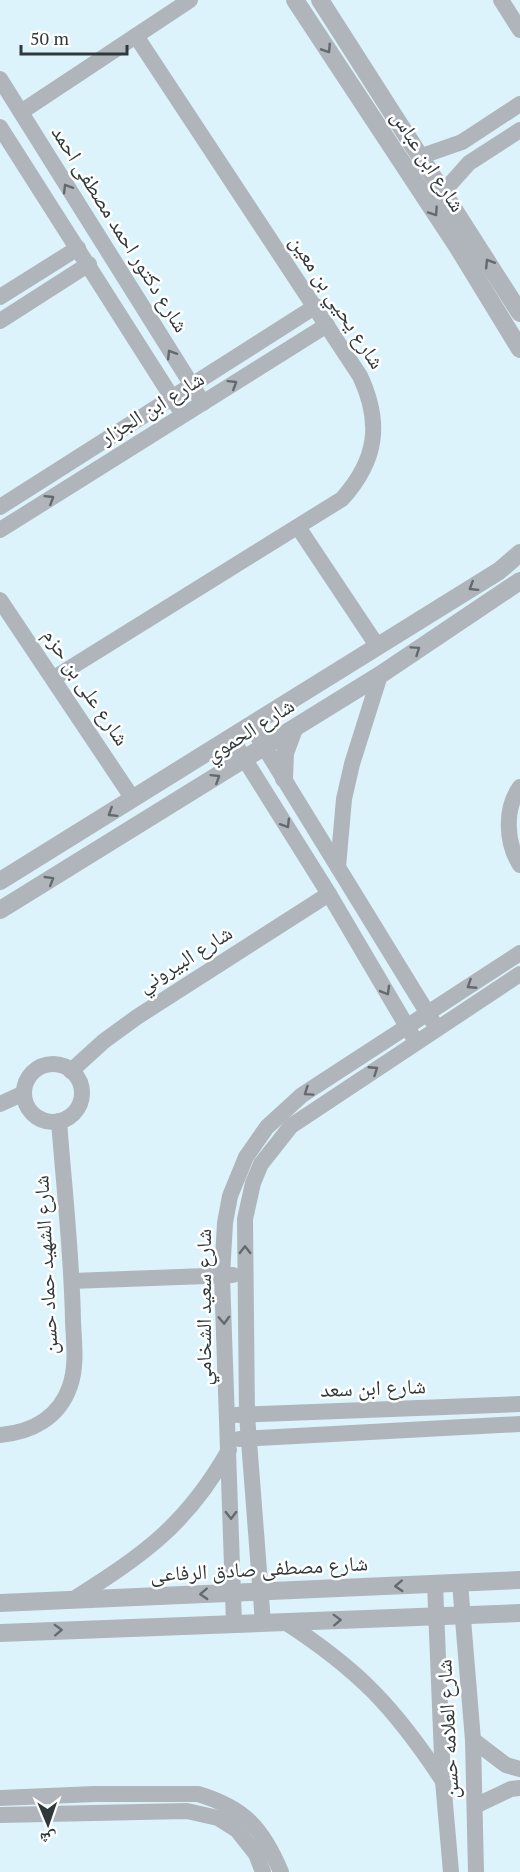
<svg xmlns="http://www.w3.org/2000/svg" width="520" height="1872" font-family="'PT Serif','Noto Naskh Arabic',serif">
<rect width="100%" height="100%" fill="#dcf3fc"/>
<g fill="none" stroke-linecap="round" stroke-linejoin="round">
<g stroke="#b0b5bc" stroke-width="16">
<path d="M501 0 520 30"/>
<path d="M0 79 203 403"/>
<path d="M21 112 190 0"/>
<path d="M0 127 178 407"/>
<path d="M422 156 462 142 520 104"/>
<path d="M444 191 469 163 520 130"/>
<path d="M0 297 78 248"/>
<path d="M0 321 89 264"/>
<path d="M0 507 316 306"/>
<path d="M298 527 378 647"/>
<path d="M0 530 327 325"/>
<path d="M0 600 133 799"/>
<path d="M54 678 342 499C377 460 382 423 360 376L136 36"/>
<path d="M252 727 433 1022"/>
<path d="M232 739 329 894 412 1035"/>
<path d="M520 787C504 809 506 843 520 865"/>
<path d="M338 867 344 799 352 764 380 675"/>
<circle cx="53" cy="1093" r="29"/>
<path d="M71 1071 104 1041 137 1017 329 894"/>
<path d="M0 1104 24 1093"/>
<path d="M72 1281 233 1275"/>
<path d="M236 1415 520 1404"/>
<path d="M0 1435C32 1432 59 1418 70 1386 77 1366 74 1343 73 1322 72 1255 64 1188 59 1121"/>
<path d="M239 1439 520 1424"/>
<path d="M460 1583 473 1740 476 1872"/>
<path d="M435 1584 443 1781 451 1872"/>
<path d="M72 1600C143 1555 186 1526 229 1450"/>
<path d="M285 1622C359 1670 394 1707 443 1781"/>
<path d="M263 1623 247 1415 245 1219 253 1183 261 1164 291 1126 520 974"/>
<path d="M234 1624 222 1276 225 1223 230 1196 246 1157 267 1127 302 1095 520 953"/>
<path d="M473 1740 506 1765 520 1769"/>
<path d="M0 1798 95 1794H198C245 1808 263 1829 281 1872"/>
<path d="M475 1806 511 1789 520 1788"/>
<path d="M0 1815 187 1811 218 1818 237 1830 256 1854 263 1872"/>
</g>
<g stroke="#b0b5bc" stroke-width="18">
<path d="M295 0 457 246 520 349"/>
<path d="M320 0 520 313"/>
<path d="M284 779 285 753 294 729"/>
<path d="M0 881 499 571 520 553"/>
<path d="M0 910 380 675 520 581"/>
<path d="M0 1603 520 1580"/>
<path d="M0 1633 520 1613"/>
</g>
</g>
<defs><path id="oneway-chevron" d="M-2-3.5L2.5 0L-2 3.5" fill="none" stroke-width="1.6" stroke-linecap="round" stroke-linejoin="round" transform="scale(1.5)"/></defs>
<g stroke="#636a6f">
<use href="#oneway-chevron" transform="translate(327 49) rotate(57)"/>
<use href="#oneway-chevron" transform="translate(67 188) rotate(-121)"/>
<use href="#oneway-chevron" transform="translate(434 212) rotate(56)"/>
<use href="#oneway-chevron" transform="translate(489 263) rotate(-122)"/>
<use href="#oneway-chevron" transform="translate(171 354) rotate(-122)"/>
<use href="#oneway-chevron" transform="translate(233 384) rotate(-32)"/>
<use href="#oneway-chevron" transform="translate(50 499) rotate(-32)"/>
<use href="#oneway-chevron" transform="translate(473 587) rotate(148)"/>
<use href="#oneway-chevron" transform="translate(416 650) rotate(-34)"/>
<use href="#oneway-chevron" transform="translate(216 778) rotate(-32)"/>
<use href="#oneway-chevron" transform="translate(112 813) rotate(148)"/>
<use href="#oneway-chevron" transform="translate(286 824) rotate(58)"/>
<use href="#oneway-chevron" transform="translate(50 880) rotate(-31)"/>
<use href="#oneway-chevron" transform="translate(471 985) rotate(147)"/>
<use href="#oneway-chevron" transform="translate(386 991) rotate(60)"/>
<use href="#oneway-chevron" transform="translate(374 1070) rotate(-33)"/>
<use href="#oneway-chevron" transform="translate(308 1092) rotate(146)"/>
<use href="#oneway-chevron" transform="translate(245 1250) rotate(-90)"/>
<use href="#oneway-chevron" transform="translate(224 1320) rotate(88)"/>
<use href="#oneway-chevron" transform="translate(231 1515) rotate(89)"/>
<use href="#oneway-chevron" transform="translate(399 1586) rotate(177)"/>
<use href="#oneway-chevron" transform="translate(204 1594) rotate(177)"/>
<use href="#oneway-chevron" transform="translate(337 1620) rotate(-2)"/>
<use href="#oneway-chevron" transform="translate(58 1630) rotate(-2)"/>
</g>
<g text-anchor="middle" stroke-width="5" stroke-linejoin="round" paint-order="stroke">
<g font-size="21" fill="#2f383b" stroke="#fff">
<text transform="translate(428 161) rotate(57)" y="7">شارع ابن عباس</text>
<text transform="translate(120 229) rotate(58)" y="7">شارع دكتور احمد مصطفى احمد</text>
<text transform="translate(337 302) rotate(57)" y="7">شارع يحيي بن معين</text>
<text transform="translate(152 408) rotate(-32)" y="7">شارع ابن الجزار</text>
<text transform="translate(86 687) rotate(56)" y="7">شارع على بن حزم</text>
<text transform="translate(250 730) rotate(-32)" y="7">شارع الحموي</text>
<text transform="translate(185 959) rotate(-32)" y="7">شارع البيروني</text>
<text transform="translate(46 1265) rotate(-93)" y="7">شارع الشهيد حماد حسن</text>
<text transform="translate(204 1307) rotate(-90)" y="7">شارع سعيد الشخامي</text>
<text transform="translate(373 1388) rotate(-2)" y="7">شارع ابن سعد</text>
<text transform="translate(259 1569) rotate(-3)" y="7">شارع مصطفى صادق الرفاعى</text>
<text transform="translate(448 1729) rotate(-93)" y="7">شارع العلامه حسن</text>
</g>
</g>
<g transform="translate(48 1824) rotate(178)" stroke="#ffffff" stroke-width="4.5" paint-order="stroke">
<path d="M0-4.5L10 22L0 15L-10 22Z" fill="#2f383b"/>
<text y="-9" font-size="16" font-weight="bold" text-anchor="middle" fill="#2f383b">ش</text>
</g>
<path d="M21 45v9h106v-9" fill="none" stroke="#2f383b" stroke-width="3"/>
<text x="30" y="45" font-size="18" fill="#2f383b" stroke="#ffffff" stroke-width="4.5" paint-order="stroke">50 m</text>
</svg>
